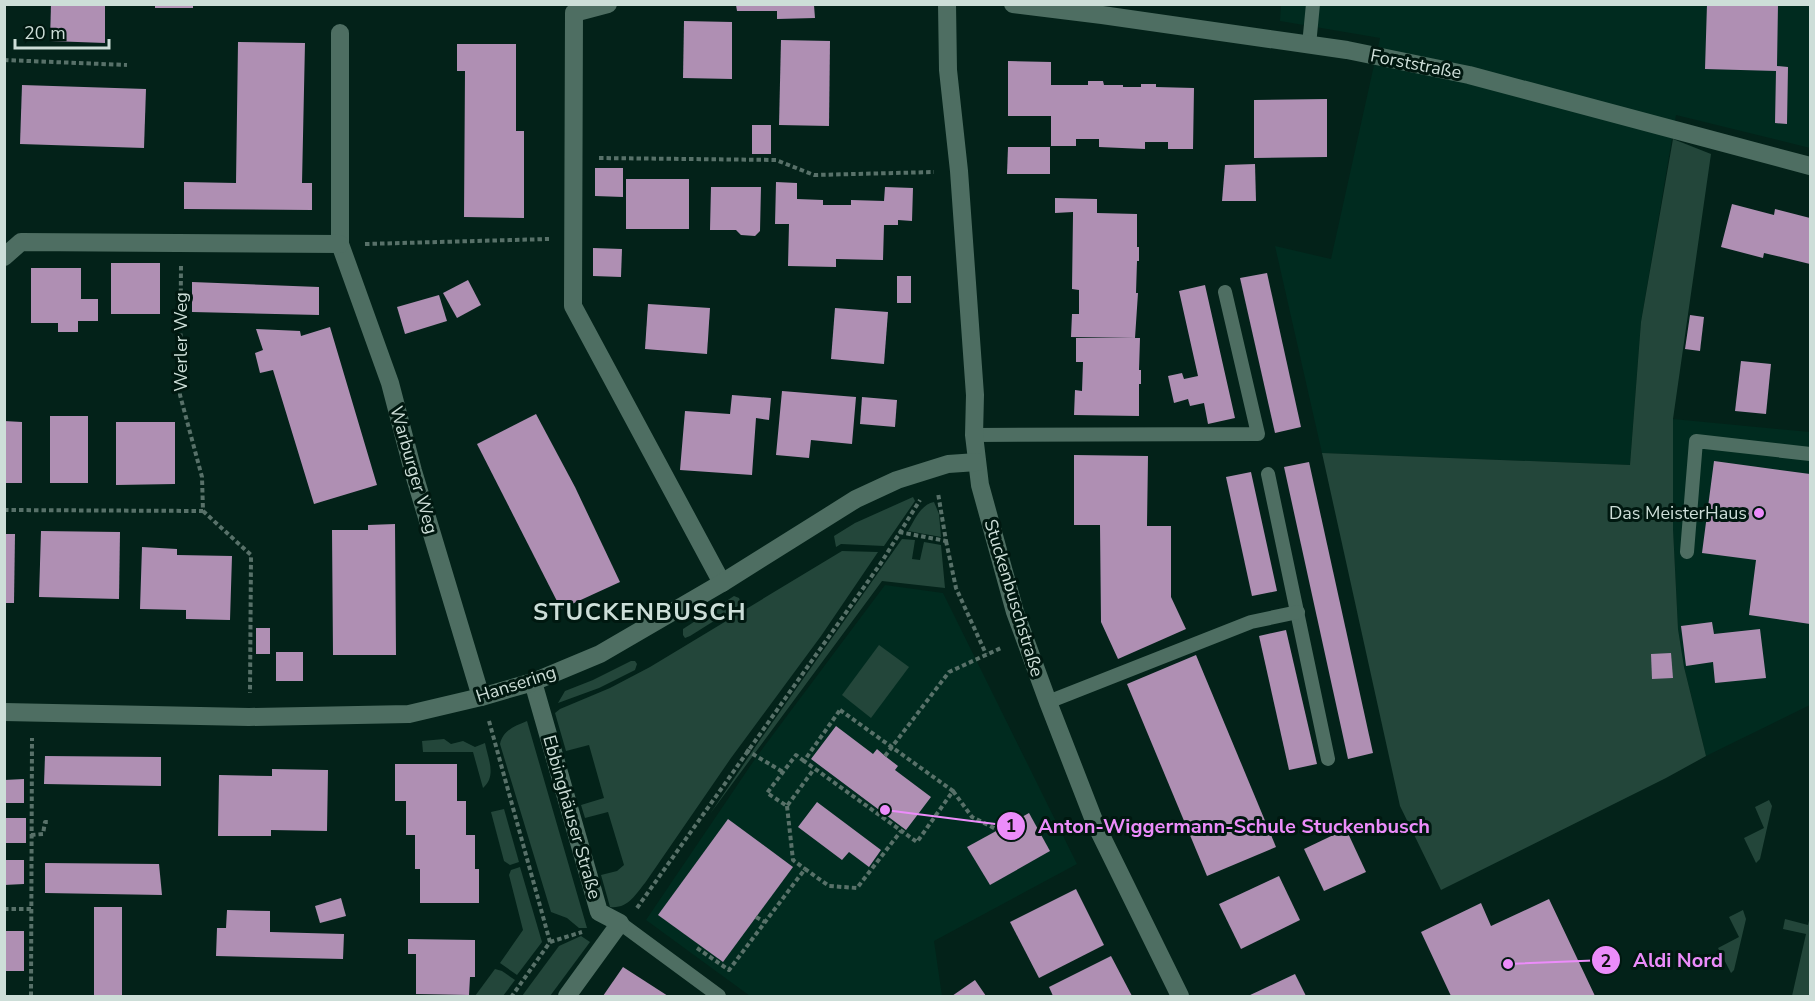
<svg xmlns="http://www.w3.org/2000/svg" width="1815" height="1001" font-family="'Nunito Sans',sans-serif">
<rect width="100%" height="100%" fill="#032219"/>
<g fill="#002b1f">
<path d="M1281 5H1810V148L1676 115 1641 322 1630 465 1322 453 1275 246 1331 259 1380 38 1280 21Z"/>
<path d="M1673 419 1810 432V705L1706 756 1684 667 1678 629 1673 529Z"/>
<path d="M885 585 943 593 1077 864 934 941 942 996H750L646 920 757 756Z"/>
</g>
<g fill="#23463a">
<path d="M1673 139 1711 154 1673 419V529L1678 629 1684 667 1706 756 1666 778 1441 890 1400 806 1322 453 1630 465 1641 322Z"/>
<path d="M913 497 915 501 884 546 841 544 836 547 834 536 855 523Z"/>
<path d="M934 502 939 514 941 537 908 531C914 521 921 504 934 502Z"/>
<path d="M902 539 915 540 912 559 920 560 924 542 941 545 945 588 882 581 710 814 760 740Z"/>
<path d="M842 551 878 552 821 636 731 758 645 883C635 895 628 909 610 907L601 875 617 871 624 865 608 812 585 818 581 805 604 798 589 745 566 751 555 713 560 709 610 688 650 667Z"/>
<path d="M734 596 739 598 741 604 690 636 685 638 683 635V629Z"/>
<path d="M879 645 909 667 871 718 842 695Z"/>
<path d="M631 661H635L637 664 635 670 599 688 558 703 565 691 593 680Z"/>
<path d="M527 721 587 928H579L567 918 551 912 500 744C503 730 515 726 527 721Z"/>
<path d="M444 739 451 744 463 741 475 747 485 743C488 759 497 776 483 788L473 752H423L422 741Z"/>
<path d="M1769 800 1772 806 1760 859 1756 863 1744 838 1764 828 1755 807Z"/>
<path d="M504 809 519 862 510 865 504 861 491 812Z"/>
<path d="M520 867 542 942 517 975 500 963 523 930 509 875 511 870Z"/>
<path d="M1743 910 1746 919 1734 970 1731 973 1718 948 1739 937 1729 917Z"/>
<path d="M1810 916V996H1792L1806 934 1783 929 1785 919 1808 925Z"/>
<path d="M581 936 590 942 550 996H522L559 946Z"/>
<path d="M495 969 502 971 515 980 503 996H475Z"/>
</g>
<g fill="#af8fb3">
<path d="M51 4H105V43L50 41Z"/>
<path d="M1707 4H1778L1777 66 1788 67 1787 124 1775 123 1776 71 1705 69Z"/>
<rect x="155" y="5" width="38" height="3"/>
<path d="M736 5H814L815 18 777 19V11H737Z"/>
<path d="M684 21 732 22V79L683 78Z"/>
<path d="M781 40 830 41 829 126 779 125Z"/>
<path d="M238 42 305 43 302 183H312V210L184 209V182L236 183Z"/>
<path d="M457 44H516V131H524V218L464 217 465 71H457Z"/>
<path d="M1008 61 1051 62V85H1088V81H1103L1104 85H1123V87H1141V84H1156V87L1194 88 1193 149H1168V142H1145V149L1099 147V139H1076V146H1051V116H1008Z"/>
<path d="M22 85 146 89 144 148 20 144Z"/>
<path d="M1327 99V157L1254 158V100Z"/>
<rect x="752" y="125" width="19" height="29"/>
<path d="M1008 147H1050V174H1007Z"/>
<path d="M1255 164 1256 201H1222L1225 165Z"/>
<path d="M595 168H623V197L595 196Z"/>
<rect x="626" y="179" width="63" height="50"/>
<path d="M776 182 797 183V199L823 200V205H851V200L884 201 885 187 913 188 912 221 898 220V225H884L883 260 836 259V267L788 266 789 224H775Z"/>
<path d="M711 187H761L760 231 755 236 741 235 736 230H710Z"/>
<path d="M1055 198 1097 199V213L1137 214V247H1139V261H1137L1136 293H1138L1135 338 1071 337 1072 314H1079V290L1072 289 1073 215V212L1055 213Z"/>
<path d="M1732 204 1774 215 1775 209 1810 218V264L1764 253 1763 258 1721 247Z"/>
<path d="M593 248 622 249 621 277 593 276Z"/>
<rect x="111" y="263" width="49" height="51"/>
<path d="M31 268H81V299H98V321H78V332H58V323H31Z"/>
<path d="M1267 273 1301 427 1275 433 1240 278Z"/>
<rect x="897" y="276" width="14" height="27"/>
<path d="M468 280 481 305 457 318 443 293Z"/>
<path d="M192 282 319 287V315L192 312Z"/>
<path d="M1205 285 1235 418 1208 424 1204 403 1190 406 1188 399 1174 403 1168 376 1182 373 1184 379 1198 376 1179 291Z"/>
<path d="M439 295 447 321 405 334 397 307Z"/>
<path d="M648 304 710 308 707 354 645 349Z"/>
<path d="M835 308 888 312 884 364 831 359Z"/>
<path d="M1690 315 1704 317 1700 351 1685 349Z"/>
<path d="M330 327 377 485 314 504 273 370 260 373 255 353 263 350 256 329 300 331 301 336Z"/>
<path d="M1076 338H1140L1139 370H1141V384H1139V416L1074 415 1075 390 1082 391 1083 362H1076Z"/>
<path d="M1741 361 1771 364 1766 414 1735 411Z"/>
<path d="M782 391 856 397 852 444 811 440 809 458 776 455Z"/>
<path d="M732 395 771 398 769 420 756 418 752 475 680 470 685 411 730 414Z"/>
<path d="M862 397 897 400 895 427 860 424Z"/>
<path d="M536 414 575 487 620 582 561 609 477 444Z"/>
<rect x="50" y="416" width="38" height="67"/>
<path d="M4 421 22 422V483H4Z"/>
<path d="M116 422H175V484L116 485Z"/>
<path d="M1074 455 1148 456 1147 526H1171V597L1186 629 1118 659 1101 622 1100 525H1074Z"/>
<path d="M1714 461 1810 474V624L1749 615 1756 560 1702 553Z"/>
<path d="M1309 462 1373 753 1348 759 1284 467Z"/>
<path d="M1251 472 1277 591 1252 596 1226 477Z"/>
<path d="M395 524 396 655H333L332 530H368V525Z"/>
<path d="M41 531 120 532 119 599 39 597Z"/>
<path d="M4 534H15L14 603H4Z"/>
<path d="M142 547 177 549V555L232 556 230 620 186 619V610L140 609Z"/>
<path d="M1712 622 1714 634 1760 629 1766 678 1715 683 1713 662 1686 666 1681 626Z"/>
<rect x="256" y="628" width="14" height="26"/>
<path d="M1286 630 1317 764 1289 770 1259 636Z"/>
<rect x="276" y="652" width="27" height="29"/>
<path d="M1671 653 1673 678 1652 679 1651 654Z"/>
<path d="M1196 655 1276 847 1207 876 1127 684Z"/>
<path d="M836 726 873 754 877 749 885 756 898 766 895 770 931 797 906 830 811 759Z"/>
<path d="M45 756 161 757V786L44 784Z"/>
<path d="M395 764H457V801H466V835H475V869H479V903H420V869H415V835H406V801H395Z"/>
<path d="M272 769 328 770 327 831 271 830V836H218L219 775 272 776Z"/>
<path d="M24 779V803H4V780Z"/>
<path d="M817 802 881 850 869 867 849 852 842 860 798 827Z"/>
<path d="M1029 813 1050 851 990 885 967 847Z"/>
<rect x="4" y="818" width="22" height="25"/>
<path d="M728 819 793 867 723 962 658 915Z"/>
<path d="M1346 829 1366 872 1324 891 1304 849Z"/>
<path d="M4 860H24V884L4 885Z"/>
<path d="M45 863 159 864 162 895 45 893Z"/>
<path d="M1279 876 1300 920 1241 949 1219 904Z"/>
<path d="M1076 889 1104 945 1039 978 1010 922Z"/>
<path d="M341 898 346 916 320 923 315 906Z"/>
<path d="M1549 899 1595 996H1451L1421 932 1481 903 1491 926Z"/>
<rect x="94" y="907" width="28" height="89"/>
<path d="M227 910 270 911V932L344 934 343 959 216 956 217 928H226Z"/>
<rect x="4" y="931" width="20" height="40"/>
<path d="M408 939 475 940V977H470L469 995 416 994V954H408Z"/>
<path d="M1111 956 1132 996H1053L1049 987Z"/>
<path d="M623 967 668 996H603Z"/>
<path d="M1295 974 1306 996H1248Z"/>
<path d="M975 980 986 996H952Z"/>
</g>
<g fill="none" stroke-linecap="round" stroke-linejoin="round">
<g stroke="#587169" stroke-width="4" stroke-dasharray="4.5 3" stroke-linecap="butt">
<path d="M4 60 127 65"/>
<path d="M599 158 776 160 814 175 934 172"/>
<path d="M365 244 549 239"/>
<path d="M4 510 203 511 202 477 180 395 181 266"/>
<path d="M203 511 251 555 250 693"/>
<path d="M899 532 946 541 938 493"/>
<path d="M946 541 956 588 986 654"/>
<path d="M840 710 953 791 917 842 804 761Z"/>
<path d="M489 721 550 942 512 996"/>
<path d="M746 750 783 772"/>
<path d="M885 756 949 672 1001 648"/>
<path d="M804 761 796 755 767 793 787 806 814 769"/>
<path d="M953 791 972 817 998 830"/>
<path d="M787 806 793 860 805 869"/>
<path d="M31 835 43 834 45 822H49"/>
<path d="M637 908 881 563 920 500"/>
<path d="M4 909H31"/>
<path d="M756 917 765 922"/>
<path d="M550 942 582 932"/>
<path d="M697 948 729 970 805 869 829 886 857 888 901 831"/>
<path d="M31 996 32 738"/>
</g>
<g stroke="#4e6e62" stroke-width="14">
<path d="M1309 45 1313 4"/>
<path d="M974 435 1258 434 1225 292"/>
<path d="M1268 474 1328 759"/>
<path d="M1687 552 1696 441 1810 454"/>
<path d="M1048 702 1251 622 1298 612"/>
<path d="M620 923 719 996"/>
</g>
<g stroke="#4e6e62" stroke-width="18">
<path d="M608 4 574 13 573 306 722 583"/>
<path d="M947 4 948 70 959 171 975 395 974 435 980 485 1015 612 1048 702 1095 823 1180 996"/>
<path d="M1013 4 1102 15 1347 50 1469 75 1810 166"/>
<path d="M340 33V244L390 383 413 471 481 697"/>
<path d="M4 257 21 242 340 244"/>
<path d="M533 682 599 912 620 923 567 996"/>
<path d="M4 712 249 717 409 714 481 697 533 682 600 654 722 583 856 499 897 480 948 464 977 462"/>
</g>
</g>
<circle fill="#ec8cfa" stroke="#001810" stroke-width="2" cx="1759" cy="513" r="6"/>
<g text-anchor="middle" stroke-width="6" stroke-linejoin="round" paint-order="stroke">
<g font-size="18" fill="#cdded8" stroke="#001810">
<text transform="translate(1416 64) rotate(11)" y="6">Forststraße</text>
<text transform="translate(181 342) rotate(-90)" y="6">Werler Weg</text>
<text transform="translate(414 470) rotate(74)" y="6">Warburger Weg</text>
<text transform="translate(1014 598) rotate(73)" y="6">Stuckenbuschstraße</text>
<text transform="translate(516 684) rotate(-18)" y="6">Hansering</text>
<text transform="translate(572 817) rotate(74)" y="6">Ebbinghäuser Straße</text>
</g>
<g font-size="18" fill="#cdded8" stroke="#001810" text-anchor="end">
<text x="1747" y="519">Das MeisterHaus</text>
</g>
<g font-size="24" font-weight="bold" letter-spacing="1.5" fill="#cdded8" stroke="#001810">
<text x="640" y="620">STUCKENBUSCH</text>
</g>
</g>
<path fill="none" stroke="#ec8cfa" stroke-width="2" d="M885 810L1011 826M1508 964L1606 960"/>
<g fill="#ec8cfa" stroke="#001810" stroke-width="2">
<circle cx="885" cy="810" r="6"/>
<circle cx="1508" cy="964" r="6"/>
<circle cx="1011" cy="826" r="15"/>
<circle cx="1606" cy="960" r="15"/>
</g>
<g font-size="18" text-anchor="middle" font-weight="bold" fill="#111">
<text x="1011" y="832">1</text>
<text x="1606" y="967">2</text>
</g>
<g font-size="20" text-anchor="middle" font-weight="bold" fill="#ec8cfa" stroke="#001810" stroke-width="6" stroke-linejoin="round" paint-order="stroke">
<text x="1234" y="833">Anton-Wiggermann-Schule Stuckenbusch</text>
<text x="1678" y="967">Aldi Nord</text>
</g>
<rect width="1815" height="1001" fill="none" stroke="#cdded8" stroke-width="12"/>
<path d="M15 39v9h94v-9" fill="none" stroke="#cdded8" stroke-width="3"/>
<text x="24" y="39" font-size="18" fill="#cdded8" stroke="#001810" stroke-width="4.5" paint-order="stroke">20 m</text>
</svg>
